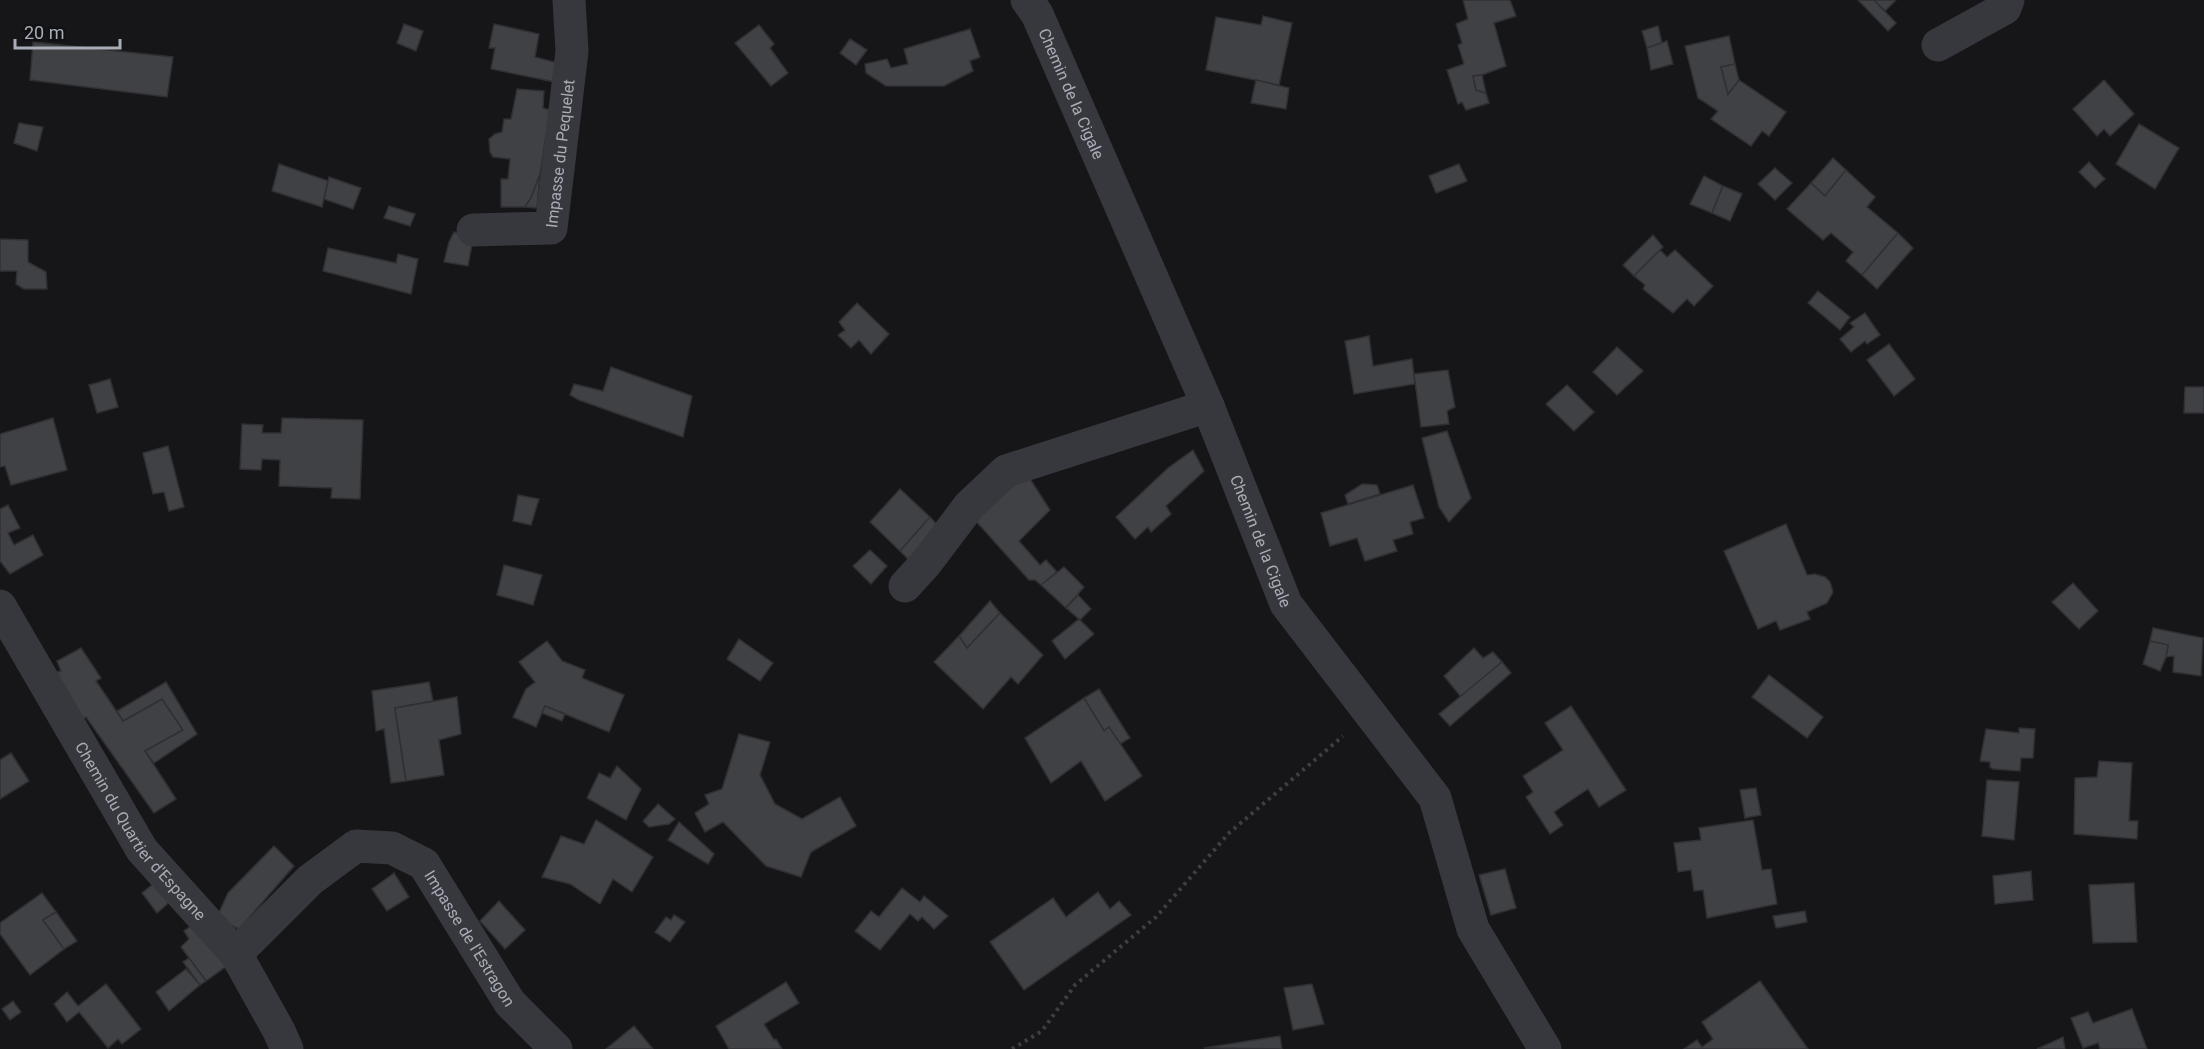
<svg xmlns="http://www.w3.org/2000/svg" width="2204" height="1049" font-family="Roboto,sans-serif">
<rect width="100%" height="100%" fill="#161618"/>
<g fill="#404145" stroke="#303034" stroke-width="1.5">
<path d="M1463 0H1510L1516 16 1494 23 1506 66 1482 75 1473 76 1476 90 1486 93 1489 103 1466 110 1462 102 1458 104 1447 70 1464 64 1458 45 1462 43 1456 24 1468 19Z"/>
<path d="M1858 0H1874L1896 23 1888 31Z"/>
<path d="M1874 0H1896L1885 11Z"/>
<path d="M1263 16 1292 23 1279 85 1206 70 1216 17 1261 25Z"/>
<path d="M404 24 423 31 416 51 397 43Z"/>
<path d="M494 24 539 34 535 57 558 63 555 82 491 69 495 48H489Z"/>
<path d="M759 25 774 44 770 48 788 73 771 86 735 43Z"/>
<path d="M1658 26 1662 43 1647 48 1642 31Z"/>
<path d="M970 29 980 57 970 61 973 71 944 86H886L866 73 865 64 887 59 891 68 908 64 904 49Z"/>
<path d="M1729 36 1735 64 1721 67 1728 94 1739 80 1786 112 1769 136 1762 131 1751 146 1711 119 1718 111 1698 98 1685 46Z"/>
<path d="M850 39 867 50 856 65 840 53Z"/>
<path d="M1667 41 1673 64 1651 70 1647 48Z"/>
<path d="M33 42 173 57 167 97 30 80Z"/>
<path d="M1735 64 1739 80 1728 94 1721 67Z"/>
<path d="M1482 75 1486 93 1476 90 1473 76Z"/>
<path d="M1256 80 1289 88 1286 109 1251 103Z"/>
<path d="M2104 80 2134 114 2110 136 2104 129 2097 136 2073 109Z"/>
<path d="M517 89 544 91 543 108 550 110 540 174 531 198 525 207H501V179H508L510 159 493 157 490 152 489 139 495 134 502 132 504 119H511Z"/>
<path d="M19 123 43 127 37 151 14 143Z"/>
<path d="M2139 124 2179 148 2155 189 2116 164Z"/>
<path d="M1833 158 1846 170 1825 196 1811 183Z"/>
<path d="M2089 162 2105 179 2095 188 2079 172Z"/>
<path d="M279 164 328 181 322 207 272 191Z"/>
<path d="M1459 164 1467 181 1436 193 1429 176Z"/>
<path d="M1775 168 1792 183 1775 200 1758 184Z"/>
<path d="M1846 170 1875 197 1867 207 1898 233 1862 275 1846 261 1853 252 1831 233 1823 240 1787 209 1811 183 1825 196Z"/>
<path d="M540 174 537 208 525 207 531 198Z"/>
<path d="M1704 176 1723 186 1712 213 1690 204Z"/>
<path d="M329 177 361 188 353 209 324 199Z"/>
<path d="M1723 186 1742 194 1730 221 1712 213Z"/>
<path d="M389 206 415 214 410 226 384 218Z"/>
<path d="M454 232 473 239 468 266 444 262 449 242Z"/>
<path d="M1898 233 1913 248 1877 289 1862 275Z"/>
<path d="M1653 235 1663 247 1634 276 1623 265Z"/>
<path d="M0 239 28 240V262L46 272 47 289H24L16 284 17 271H0Z"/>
<path d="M328 248 396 263 398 254 418 259 411 294 323 271Z"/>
<path d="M1660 250 1667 257 1675 250 1713 286 1694 306 1687 299 1673 313 1643 289 1645 285 1634 276Z"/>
<path d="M1818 291 1850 317 1840 330 1808 303Z"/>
<path d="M857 303 889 334 871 354 859 340 851 348 838 335 845 330 839 322Z"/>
<path d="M1865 313 1880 335 1867 344 1865 341 1851 352 1840 339 1854 327 1850 323Z"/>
<path d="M1369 336 1373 366 1412 359 1415 384 1354 394 1345 341Z"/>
<path d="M1889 344 1915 379 1894 396 1867 360Z"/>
<path d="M1617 347 1643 371 1617 395 1593 372Z"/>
<path d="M611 367 692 396 683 437 579 400 570 395 574 384 603 391Z"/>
<path d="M1448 370 1455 407 1447 411 1449 424 1421 427 1414 374Z"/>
<path d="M110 379 118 407 97 413 89 385Z"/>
<path d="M1567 385 1594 412 1574 431 1546 404Z"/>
<path d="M2185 387H2204V413H2184Z"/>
<path d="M53 418 67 470 11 485 5 466 0 467V434Z"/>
<path d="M282 418 363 420 360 499 331 498 332 488 279 486 280 460 262 459 261 470 240 469 242 424 263 425 262 433H281Z"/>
<path d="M1447 431 1471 498 1449 522 1439 507 1422 438Z"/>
<path d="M168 446 184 507 169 511 164 492 153 494 143 453Z"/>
<path d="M1193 450 1204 471 1166 506 1171 514 1151 532 1148 527 1135 539 1116 517 1168 468Z"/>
<path d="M1027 474 1050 510 1019 541 1040 565 1046 560 1057 572 1041 585 1035 580H1029L974 519Z"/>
<path d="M1362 484 1377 485 1380 494 1348 504 1345 495Z"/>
<path d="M1413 485 1424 518 1410 522 1413 534 1393 540 1397 551 1365 561 1357 538 1330 546 1321 513Z"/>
<path d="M900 489 930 517 900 551 870 522Z"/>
<path d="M518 495 539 499 531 525 513 521Z"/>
<path d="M8 505 20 528 8 533 14 545 33 535 43 555 10 574 0 561V509Z"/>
<path d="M930 517 941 529 910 561 900 551Z"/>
<path d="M1786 524 1807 575 1815 574 1825 577 1830 582 1833 592 1827 603 1807 612 1810 619 1780 630 1776 621 1758 629 1724 551Z"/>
<path d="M870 550 887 566 871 584 853 566Z"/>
<path d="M504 565 542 575 533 605 497 595Z"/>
<path d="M1064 567 1084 587 1066 608 1041 585Z"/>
<path d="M2073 583 2098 611 2079 629 2052 602Z"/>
<path d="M1078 595 1091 609 1080 620 1066 608Z"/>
<path d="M990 601 1000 613 967 648 959 636Z"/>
<path d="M1000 613 1043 655 1018 684 1011 677 983 709 934 662 959 636 967 648Z"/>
<path d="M1079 619 1094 634 1065 659 1052 641Z"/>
<path d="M2153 628 2203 638 2201 676 2173 672 2174 656 2166 657 2168 645 2150 641Z"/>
<path d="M739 639 773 663 760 681 727 659Z"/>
<path d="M547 641 562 661 585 670 582 678 624 695 609 732 545 706 536 727 513 717 526 689 535 682 519 662Z"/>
<path d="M2150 641 2168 645 2166 657 2160 671 2143 664Z"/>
<path d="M81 648 101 678 96 681 123 721 162 699 183 730 145 751 176 799 154 813 86 717 82 720 54 673 61 671 57 661Z"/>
<path d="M1474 648 1483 658 1493 652 1502 662 1461 697 1444 676Z"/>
<path d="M1502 662 1511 673 1450 726 1439 714Z"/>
<path d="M1769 675 1823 717 1807 738 1752 697Z"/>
<path d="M166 682 197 734 154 763 145 751 183 730 162 699 123 721 117 711Z"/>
<path d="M429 682 433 701 395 708 406 781 391 783 384 729 376 731 372 691Z"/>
<path d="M1099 689 1130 738 1120 744 1109 727 1104 731 1084 698Z"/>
<path d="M457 697 461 734 439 740 444 775 406 781 395 708Z"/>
<path d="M1084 698 1104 731 1109 727 1142 776 1105 801 1081 761 1051 783 1025 738Z"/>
<path d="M545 706 565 714 562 721 542 713Z"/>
<path d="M1571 706 1626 790 1599 807 1588 789 1554 812 1563 825 1550 834 1526 797 1533 792 1523 776 1563 750 1545 723Z"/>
<path d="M2019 728 2035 729 2033 758H2021L2020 771 1993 769 1990 767V762L1980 761 1986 729 2019 733Z"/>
<path d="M739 734 770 742 760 775 775 804 802 819 840 797 856 826 811 852 801 877 766 866 723 822 705 832 695 813 709 804 705 795 722 789Z"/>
<path d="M11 753 29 781 0 799V760Z"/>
<path d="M2099 761 2132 763 2129 821H2138L2137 839 2074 834 2075 778 2097 777Z"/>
<path d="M617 766 641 789 626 820 587 798 599 773 610 778Z"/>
<path d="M1987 780 2019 782 2014 840 1982 836Z"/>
<path d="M1756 788 1761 815 1745 818 1740 790Z"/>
<path d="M658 804 675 819 669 824 649 827 643 821Z"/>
<path d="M596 820 653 857 632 892 613 879 600 904 570 884 542 877 561 836 584 844Z"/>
<path d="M1753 820 1762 870 1771 869 1777 904 1707 918 1703 890 1694 891 1691 870 1678 872 1674 843 1701 840 1699 828Z"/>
<path d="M679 822 714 854 708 864 668 840Z"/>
<path d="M274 846 294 866 239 929 216 919 228 893Z"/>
<path d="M1505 869 1516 908 1491 915 1479 875Z"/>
<path d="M2031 871 2033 900 1995 904 1993 876Z"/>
<path d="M394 873 409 897 387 911 372 889Z"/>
<path d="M157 881 173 899 157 913 142 893Z"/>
<path d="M2134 883 2137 942 2093 943 2089 885Z"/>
<path d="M902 888 920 902 924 896 948 916 934 929 922 917 918 921 910 914 880 950 855 931 871 911 879 917Z"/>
<path d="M1098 892 1110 909 1119 901 1131 915 1024 990 990 942 1053 898 1066 917Z"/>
<path d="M42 893 56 912 43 920 64 949 30 975 0 934V923Z"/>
<path d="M499 901 525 930 505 949 480 921Z"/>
<path d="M1805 911 1807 922 1776 928 1773 916Z"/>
<path d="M56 912 77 941 64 949 43 920Z"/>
<path d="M674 915 685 922 670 942 655 932 666 917 671 920Z"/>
<path d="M195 923 228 965 206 981 181 947 189 939 184 931Z"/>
<path d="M189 958 206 981 200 985 183 962Z"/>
<path d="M186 969 200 985 169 1011 156 992Z"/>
<path d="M1760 981 1808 1049H1684L1697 1040 1702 1047 1713 1039 1702 1022Z"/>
<path d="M786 982 799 1003 764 1024 774 1040 776 1039 782 1049H729L716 1026Z"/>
<path d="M106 984 141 1029 122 1044 118 1039 108 1048 79 1012 67 1022 54 1004 67 992 78 1006Z"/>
<path d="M1312 984 1324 1024 1293 1030 1284 988Z"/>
<path d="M13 1001 21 1012 10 1020 2 1009Z"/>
<path d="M2132 1009 2147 1049H2100L2098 1043 2083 1048 2071 1018 2088 1012 2093 1023Z"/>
<path d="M634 1026 653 1049H606Z"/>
<path d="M1280 1036 1282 1049 1204 1048Z"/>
<path d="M2063 1037 2065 1049H2037Z"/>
</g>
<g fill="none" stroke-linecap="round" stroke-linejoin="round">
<path stroke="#3d3f44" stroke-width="4" stroke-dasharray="3 4.5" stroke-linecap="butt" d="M1012 1049 1042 1031 1075 985 1156 917 1229 833 1343 736"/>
<g stroke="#37383d" stroke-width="33">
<path id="s1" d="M1027 0 1037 14 1208 406 1286 604 1435 798 1473 929 1545 1049"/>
<path d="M1938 45 2005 8 2008 0"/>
<path id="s2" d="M473 230 551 228 572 51 569 0"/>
<path d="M905 586 926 563 969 506 1006 471 1208 406"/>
<path id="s3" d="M0 606 142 850 236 954 279 1031 287 1049"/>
<path id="s4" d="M236 954 310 880 356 846 392 848 424 864 510 1003 556 1049"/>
</g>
</g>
<g text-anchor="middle" stroke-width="6" stroke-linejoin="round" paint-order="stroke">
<g font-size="16" fill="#a8adb8" stroke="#111113">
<text dy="6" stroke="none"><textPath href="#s1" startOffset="104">Chemin de la Cigale</textPath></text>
<text dy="6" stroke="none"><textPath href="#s2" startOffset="153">Impasse du Pequelet</textPath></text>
<text dy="6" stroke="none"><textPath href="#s1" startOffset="590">Chemin de la Cigale</textPath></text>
<text dy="6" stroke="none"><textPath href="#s3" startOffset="266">Chemin du Quartier d'Espagne</textPath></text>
<text dy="6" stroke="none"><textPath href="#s4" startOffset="321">Impasse de l'Estragon</textPath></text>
</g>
</g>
<path d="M15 39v9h105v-9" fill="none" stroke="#a8adb8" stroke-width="3"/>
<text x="24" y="39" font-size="18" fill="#a8adb8" stroke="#111113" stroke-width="4.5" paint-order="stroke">20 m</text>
</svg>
